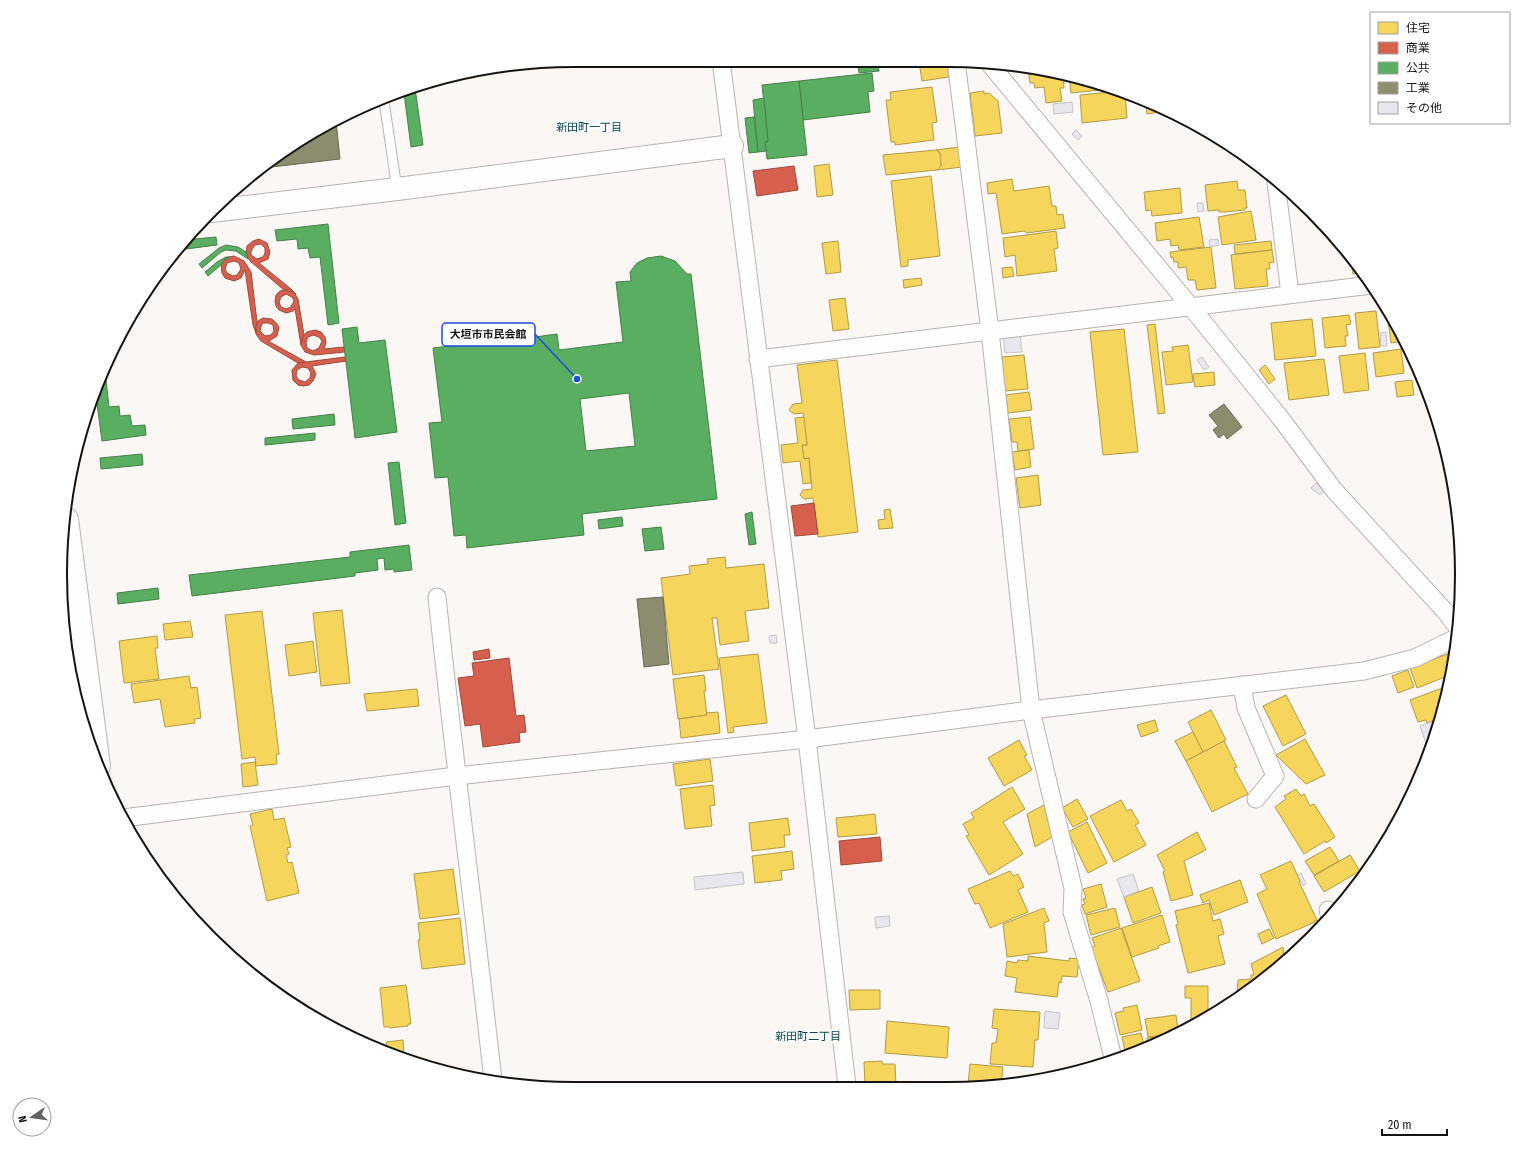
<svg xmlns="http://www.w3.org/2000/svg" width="1522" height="1149" font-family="'Fira Sans Condensed','Noto Sans JP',sans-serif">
<rect width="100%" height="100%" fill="#faf7f4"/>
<g fill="#f6d55c" stroke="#b29b46">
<path d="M927 61H947L949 77 922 81 919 62Z"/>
<path d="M1028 69 1063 75 1064 88H1060L1062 101 1046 103 1044 87 1035 88 1034 83H1030Z"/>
<path d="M1069 76 1080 77 1100 84V90L1071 93Z"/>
<path d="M932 87 937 122 932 123 934 140 895 145V142H891L886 100H891L890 92Z"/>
<path d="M984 91V94L989 93 998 101 1002 133 975 136 970 93Z"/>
<path d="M1121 91 1125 93 1127 118 1082 123 1080 95Z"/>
<path d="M1145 99 1167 111 1147 114Z"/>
<path d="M960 147 962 167 937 170 941 166 940 153 936 150Z"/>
<path d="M936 150 940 153 941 166 937 170 886 175 883 155Z"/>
<path d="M829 164 833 195 817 197 814 166Z"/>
<path d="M931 176 940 256 908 260V266L901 267 891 181Z"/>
<path d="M1012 179 1014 191 1049 186 1052 206H1056L1057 215 1063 214 1065 228 1026 233 1025 231 1002 234 996 193 988 194 987 183Z"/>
<path d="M1237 181 1238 190H1245L1247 208H1245V210L1225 212H1219V210L1208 211 1205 185Z"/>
<path d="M1180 188 1182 213 1152 216 1151 210 1146 211 1144 192Z"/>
<path d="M1251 211 1256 240 1222 245 1218 217Z"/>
<path d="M1199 217 1204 247 1179 250 1178 245 1171 246 1170 239 1157 241 1155 223Z"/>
<path d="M1056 231 1058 248 1054 249 1057 271 1017 276 1015 255 1005 257 1003 238Z"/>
<path d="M838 241 841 272 826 274 822 243Z"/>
<path d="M1271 241 1272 250 1235 254 1234 245Z"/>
<path d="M1211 247 1216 288 1197 290 1195 280H1188L1186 267 1178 268V262H1174L1173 257 1171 258 1170 252Z"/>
<path d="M1272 250 1274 262 1269 263 1270 269H1266L1268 286 1235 289 1231 255Z"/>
<path d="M1350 255 1356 261 1363 273 1353 274Z"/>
<path d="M1012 267 1014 276 1003 278 1002 268Z"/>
<path d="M921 278 922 285 904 288 903 280Z"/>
<path d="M845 298 849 329 833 331 829 300Z"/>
<path d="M1376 311 1380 347 1359 349 1355 313Z"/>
<path d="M1387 312 1405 341 1391 343Z"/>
<path d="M1349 315 1351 324 1346 325 1348 336H1345L1346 346 1325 348 1322 318Z"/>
<path d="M1312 319 1316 356 1275 360 1271 323Z"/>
<path d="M1155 324 1165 413 1158 414 1147 325Z"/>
<path d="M1124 329 1138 452 1103 455 1090 332Z"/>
<path d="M1188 345 1193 382 1166 385 1162 352 1173 351 1172 347Z"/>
<path d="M1401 349 1404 373 1376 377 1373 353Z"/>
<path d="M1365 353 1369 390 1344 393 1339 356Z"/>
<path d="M1024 355 1028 389 1005 391 1002 357Z"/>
<path d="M1324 359 1329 395 1289 400 1284 363Z"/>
<path d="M837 360 858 532 818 537 813 498 804 499 800 495 803 490 812 489 809 458 804 459 802 445H807L803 413 794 414 789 410 793 404 802 403 797 365Z"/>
<path d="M1265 365 1275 379 1269 384 1259 370Z"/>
<path d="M1214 372 1215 385 1195 387 1193 374Z"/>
<path d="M1412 380 1414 395 1397 397 1395 382Z"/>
<path d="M1029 392 1032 410 1008 413 1006 395Z"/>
<path d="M804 417 807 445H802L804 459 809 458 811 483 803 484 800 461 783 463 781 445 798 443 795 418Z"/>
<path d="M1030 417 1034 449 1018 451 1017 442H1012L1009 419Z"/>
<path d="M1029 450 1031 467 1015 470 1012 452Z"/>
<path d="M1038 475 1041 505 1020 508 1016 478Z"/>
<path d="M890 509 893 528 879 529 878 520 885 519 884 510Z"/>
<path d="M725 557 726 568 764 564 769 608 745 611 749 641 720 645 717 618H712L719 669 673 675 661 578 690 574 689 566 708 564 707 559Z"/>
<path d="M342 610 350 683 321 686 313 613Z"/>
<path d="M262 611 279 754 276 755 277 764 256 766 255 757 242 759 225 615Z"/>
<path d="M190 621 193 637 165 640 163 624Z"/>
<path d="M157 636 158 648H155L159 679 124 683 119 641Z"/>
<path d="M313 641 317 672 289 676 285 645Z"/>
<path d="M1453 652 1454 655 1450 675 1417 688 1410 668Z"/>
<path d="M758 654 767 723 733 727 734 732 728 733 719 658Z"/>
<path d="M1408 670 1414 687 1398 693 1392 676Z"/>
<path d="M704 675 706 691H704L707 715 678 719 673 679Z"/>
<path d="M189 676 191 688 197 687 201 718 194 719 195 723 165 727 160 699 134 703 131 684Z"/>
<path d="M1445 687 1446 690 1440 718 1427 723 1426 720 1418 722 1410 700Z"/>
<path d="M417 689 419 706 367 711 364 694Z"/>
<path d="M1286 695 1306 734 1283 746 1263 706Z"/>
<path d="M1211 710 1226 740 1203 752 1188 722Z"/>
<path d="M718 712 720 733 681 738 679 719 707 715 706 713Z"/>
<path d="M1155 720 1158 731 1141 737 1137 725Z"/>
<path d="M1193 732 1203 752 1186 761 1175 741Z"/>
<path d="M1305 739 1325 775 1306 784 1276 755Z"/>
<path d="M1019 740 1027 755 1024 756 1032 770 1004 786 988 758Z"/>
<path d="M1224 741 1237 767 1234 768 1248 794 1212 812 1186 761Z"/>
<path d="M710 759 713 781 676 786 673 764Z"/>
<path d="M255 762 258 785 243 787 241 764Z"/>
<path d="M713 785 715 805 710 806 712 826 685 829 680 789Z"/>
<path d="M1012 787 1025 809 1003 822 1023 854 989 875 966 836 969 835 963 824 974 818 971 813Z"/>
<path d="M1296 789 1301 796 1304 794 1310 806 1314 804 1335 837 1326 843 1325 841 1304 854 1275 807 1286 799 1284 796Z"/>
<path d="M1077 799 1088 819 1073 827 1062 808Z"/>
<path d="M1121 800 1127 811 1131 809 1139 823 1135 825 1146 845 1114 862 1090 816Z"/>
<path d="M1044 805 1052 837 1035 847 1027 814Z"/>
<path d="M272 809 274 820 284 818 291 847 287 848 289 854 286 855 288 863 292 862 299 893 267 901 250 826 253 825 250 814Z"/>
<path d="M875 814 877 834 838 837 836 818Z"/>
<path d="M788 818 790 835H784L785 847 752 851 749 823Z"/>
<path d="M1087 822 1107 863 1088 873 1068 832Z"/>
<path d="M1197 832 1206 850 1184 861 1193 895 1171 901 1163 872 1165 871 1157 855Z"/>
<path d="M1330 847 1339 861 1314 875 1305 861Z"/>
<path d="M792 851 794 869 781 871 782 880 755 883 752 856Z"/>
<path d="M1350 855 1360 871 1324 892 1314 876Z"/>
<path d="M1291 861 1300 881 1299 882 1317 920 1314 921 1315 922 1276 939 1257 894 1267 889 1260 875Z"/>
<path d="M453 869 459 914 420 919 414 874Z"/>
<path d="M1010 871 1013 876 1018 874 1024 887 1018 890 1028 912 990 928 979 903 975 904 968 889Z"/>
<path d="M1240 880 1248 902 1214 915 1209 900 1203 903 1200 895Z"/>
<path d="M1101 884 1107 907 1085 914 1082 905 1085 904 1083 899 1086 898 1083 889Z"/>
<path d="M1152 887 1161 913 1133 923 1124 897Z"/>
<path d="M1209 903 1213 921 1220 919 1224 934 1218 936 1225 964 1188 973 1176 925 1178 924 1175 911Z"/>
<path d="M1044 908 1049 921 1044 923 1047 952 1007 957 1003 924Z"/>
<path d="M1115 908 1120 927 1091 935 1086 915Z"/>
<path d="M1162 915 1170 942 1158 946 1159 948 1132 957 1122 928Z"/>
<path d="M460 918 465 964 422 969 418 940H420L418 923Z"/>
<path d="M1121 928 1140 981 1108 992 1091 948 1095 946 1092 938Z"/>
<path d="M1269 929 1274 938 1262 944 1258 934Z"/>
<path d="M1283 947 1284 961 1261 983 1237 996 1238 980 1251 979V975H1254L1251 964Z"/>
<path d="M1028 956 1069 961V958L1079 959 1077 977 1062 976 1061 983 1059 982 1057 997 1015 992 1017 978 1005 976 1007 961 1017 963 1018 960 1028 961Z"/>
<path d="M406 985 411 1024H408V1026L390 1028V1027H384L380 988Z"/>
<path d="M1185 986H1208V1013L1191 1023V998H1185Z"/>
<path d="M849 990H880V1009L850 1010Z"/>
<path d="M1137 1005 1142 1030 1120 1035 1115 1013 1124 1011 1123 1008Z"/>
<path d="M994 1009 1040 1012 1038 1040H1035L1033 1067 990 1064 992 1043H996L998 1029 992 1028Z"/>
<path d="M1176 1015 1178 1030 1172 1034 1148 1037 1145 1019Z"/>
<path d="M887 1021 949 1027 947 1058 885 1053Z"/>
<path d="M1141 1033 1145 1050 1126 1055 1122 1037Z"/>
<path d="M1168 1036 1148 1048 1147 1038Z"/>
<path d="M403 1040 404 1056 387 1049 386 1042Z"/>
<path d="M882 1061V1064H895L896 1085 865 1086 864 1062Z"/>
<path d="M970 1064 1003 1067 1001 1085H968Z"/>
</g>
<g fill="#d6604d" stroke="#9c493b" fill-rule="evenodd">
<path d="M794 166 798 190 757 196 753 171Z"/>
<path d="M259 239 267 243 270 252 268 259 259 263 291 289 296 294 290 290H284L250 261 246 254 247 246 253 241ZM261 244 265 248V253L263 257 257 259 251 255V251L255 245Z"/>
<path d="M234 256 244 261 251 272 257 322 256 326V333L253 325 245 270 241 278 234 281 225 278 222 273 221 265 224 260 229 257ZM234 261 239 263 241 269 237 275 233 276 227 273 225 269 227 263Z"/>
<path d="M285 290 294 292 298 299 304 335 301 345 295 309 293 311 286 313 279 310 276 306 275 301 276 295 280 291ZM286 294 292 297 294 301 291 307 286 309 281 307 279 302 281 297Z"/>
<path d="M263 318 272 319 276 323 279 327 277 336 271 340 268 341 306 362 298 363 261 341 256 334V326L258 321ZM263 323H269L273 325 274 331 271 335 265 336 260 331 261 326Z"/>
<path d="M315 330 321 332 325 337 326 342 324 349 344 347 345 352 314 355 305 352 301 345 303 336 307 332ZM313 335 319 337 322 341 319 348 313 351 307 348 306 342 308 337Z"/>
<path d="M345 357 346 361 312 366 316 374 313 381 309 385 303 386 298 385 293 380 292 370 298 363ZM302 367 308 368 311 373 310 378 305 382 299 380 296 376 297 370Z"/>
<path d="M814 503 818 534 795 536 791 506Z"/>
<path d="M489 649 490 658 474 660 473 652Z"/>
<path d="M509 658 516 716 524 715 526 732 519 733 520 742 483 747 480 724 465 726 458 678 474 676 472 663Z"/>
<path d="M880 837 882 861 841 865 839 841Z"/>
</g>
<g fill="#5aae61" stroke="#458049" fill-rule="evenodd">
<path d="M878 63 879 71 859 73 858 65Z"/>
<path d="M872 73 874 91 868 92 870 112 803 120 799 81Z"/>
<path d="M799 81 807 155 767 159 765 142 768 141 762 85Z"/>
<path d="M415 88 423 145 411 147 404 93Z"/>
<path d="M764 98 768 141 765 142 766 151 758 152 753 100Z"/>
<path d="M754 117 758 152 749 153 745 118Z"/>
<path d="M328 224 339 323 328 325 320 257 310 258 308 248 298 249 297 239 277 241 275 230Z"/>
<path d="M216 237 217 245 178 250 184 240Z"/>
<path d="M226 245 238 247 246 252 248 259 236 251 226 250 221 252 202 268 199 264 219 248Z"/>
<path d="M661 256 675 261 687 274H691L717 499 582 514 584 535 467 548 466 535 454 536 448 477 435 478 429 423 442 422 433 348 466 344 465 337 534 329 535 337 557 334 559 350 623 342 616 282 631 281 630 272 637 263 647 258ZM629 393 635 446 586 451 580 399Z"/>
<path d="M226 257H230L225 259 222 264 208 276 205 272 217 262Z"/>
<path d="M357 327 359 343 385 340 397 432 355 438 342 329Z"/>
<path d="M105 371 109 407 119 406 120 416 130 415 132 426 145 425 146 435 102 441 96 396Z"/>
<path d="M334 414 335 425 293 429 292 419Z"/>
<path d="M315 433V440L265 445V438Z"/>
<path d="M142 454 143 465 101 469 100 458Z"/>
<path d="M399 462 406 523 395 525 388 463Z"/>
<path d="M752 512 756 544 749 545 745 514Z"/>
<path d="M622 517 623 526 599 529 598 520Z"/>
<path d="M661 527 664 549 645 551 642 529Z"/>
<path d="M409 545 412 570 394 572V569L385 570 384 558 377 559 378 570 355 573V576L192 596 189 575 350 557V552Z"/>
<path d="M158 588 159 599 118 604 117 593Z"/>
</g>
<g fill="#8c8c6e" stroke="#686852">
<path d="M336 121 340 159 263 168 317 129Z"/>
<path d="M1224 404 1242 427 1227 439 1224 434 1219 438 1213 430 1218 426 1209 415Z"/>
<path d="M663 597 669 664 644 667 637 599Z"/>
</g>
<g fill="#e9e6ee" stroke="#c6c4c4">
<path d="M1072 102 1073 112 1054 114 1053 104Z"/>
<path d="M1076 130 1082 136 1078 140 1072 134Z"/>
<path d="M1197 203H1203L1204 211 1198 212Z"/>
<path d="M1218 239 1219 245 1210 247 1209 240Z"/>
<path d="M1386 332 1387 346H1381L1380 333Z"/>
<path d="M1020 334 1022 352 1005 353 1003 336Z"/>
<path d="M1202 357 1209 367 1204 370 1197 360Z"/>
<path d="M1316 483 1324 491 1320 495 1311 488Z"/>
<path d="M776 635 777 643H770L769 636Z"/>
<path d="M1440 719 1435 740 1431 748 1428 749 1420 726Z"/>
<path d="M743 872 744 884 695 890 694 877Z"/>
<path d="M1301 873 1306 884 1303 886 1298 875Z"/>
<path d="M1133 874 1139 891 1124 897 1117 879Z"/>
<path d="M889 916 890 926 876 928 875 917Z"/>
<path d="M1045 1011 1060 1013 1058 1029 1044 1028Z"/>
</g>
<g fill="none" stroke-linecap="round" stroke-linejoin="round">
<defs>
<path id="lane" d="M384 101 397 189"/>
<g id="street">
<path d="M721 60 807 739 847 1086"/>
<path d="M956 61 990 331 1031 710 1073 888 1072 912 1099 1001 1113 1058"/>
<path d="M988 62 1191 307 1282 420 1334 490 1444 610 1458 628"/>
<path d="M1276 182 1290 294"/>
<path d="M758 359 1371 285"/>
<path d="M437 597C454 758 475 919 493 1080"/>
<path d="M1242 685 1246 708 1275 776 1256 799"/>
<path d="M123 818 456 776 807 739 1031 710 1364 671 1415 658 1458 637"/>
<path d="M1328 910 1330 917"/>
</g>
<g id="secondary">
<path d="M212 211 397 189 732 146"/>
<path d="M67 519 99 766"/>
</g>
</defs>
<use href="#lane" stroke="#b6b4b2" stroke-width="11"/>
<use href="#street" stroke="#b6b4b2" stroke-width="19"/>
<use href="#secondary" stroke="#b6b4b2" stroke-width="24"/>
<use href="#lane" stroke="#fefefd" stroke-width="9"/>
<use href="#street" stroke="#fefefd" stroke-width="17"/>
<use href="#secondary" stroke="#fefefd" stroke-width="22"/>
</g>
<g text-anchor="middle" stroke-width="4" stroke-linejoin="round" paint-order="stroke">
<g font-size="11" fill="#074550" stroke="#fff">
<text x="589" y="131">新田町一丁目</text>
<text x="808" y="1040">新田町二丁目</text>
</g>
</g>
<path d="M0 0H1522V1149H0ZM574 67H948A507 507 0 0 1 1455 574V575A507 507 0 0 1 948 1082H574A507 507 0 0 1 67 575V574A507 507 0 0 1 574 67Z" fill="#fff" fill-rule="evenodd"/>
<path fill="none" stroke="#151412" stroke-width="2" d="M574 67H948A507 507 0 0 1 1455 574V575A507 507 0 0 1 948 1082H574A507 507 0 0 1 67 575V574A507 507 0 0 1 574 67Z"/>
<path fill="none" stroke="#1d4ed8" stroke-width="1.5" d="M577 379L535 334"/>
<circle fill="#1d4ed8" stroke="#fff" stroke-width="1.5" cx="577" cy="379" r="4"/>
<rect fill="#fff" stroke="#1d4ed8" stroke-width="1.5" x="442" y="323" width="93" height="23" rx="4"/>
<g font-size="11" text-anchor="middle" font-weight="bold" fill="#151412">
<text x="488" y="338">大垣市市民会館</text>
</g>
<rect x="1370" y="12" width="140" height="112" fill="#ffffff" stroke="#a1a1a0"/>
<rect x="1378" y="22" width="20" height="12" fill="#f6d55c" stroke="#a1a1a0"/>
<text x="1406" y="32" font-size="12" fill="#151412">住宅</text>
<rect x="1378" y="42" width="20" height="12" fill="#d6604d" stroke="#a1a1a0"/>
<text x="1406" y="52" font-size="12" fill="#151412">商業</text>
<rect x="1378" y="62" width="20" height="12" fill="#5aae61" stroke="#a1a1a0"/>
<text x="1406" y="72" font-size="12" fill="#151412">公共</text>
<rect x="1378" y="82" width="20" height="12" fill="#8c8c6e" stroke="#a1a1a0"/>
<text x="1406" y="92" font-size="12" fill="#151412">工業</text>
<rect x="1378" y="102" width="20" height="12" fill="#e9e6ee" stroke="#a1a1a0"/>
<text x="1406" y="112" font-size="12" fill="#151412">その他</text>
<g transform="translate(32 1117) rotate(257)"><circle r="19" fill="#ffffff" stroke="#a1a1a0"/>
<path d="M0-3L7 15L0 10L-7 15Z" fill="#656361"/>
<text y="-6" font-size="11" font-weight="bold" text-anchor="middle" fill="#151412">N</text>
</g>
<path d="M1382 1129v6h65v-6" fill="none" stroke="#151412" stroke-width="2"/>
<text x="1388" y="1129" font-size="12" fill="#151412" stroke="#ffffff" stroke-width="3" paint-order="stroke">20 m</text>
</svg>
